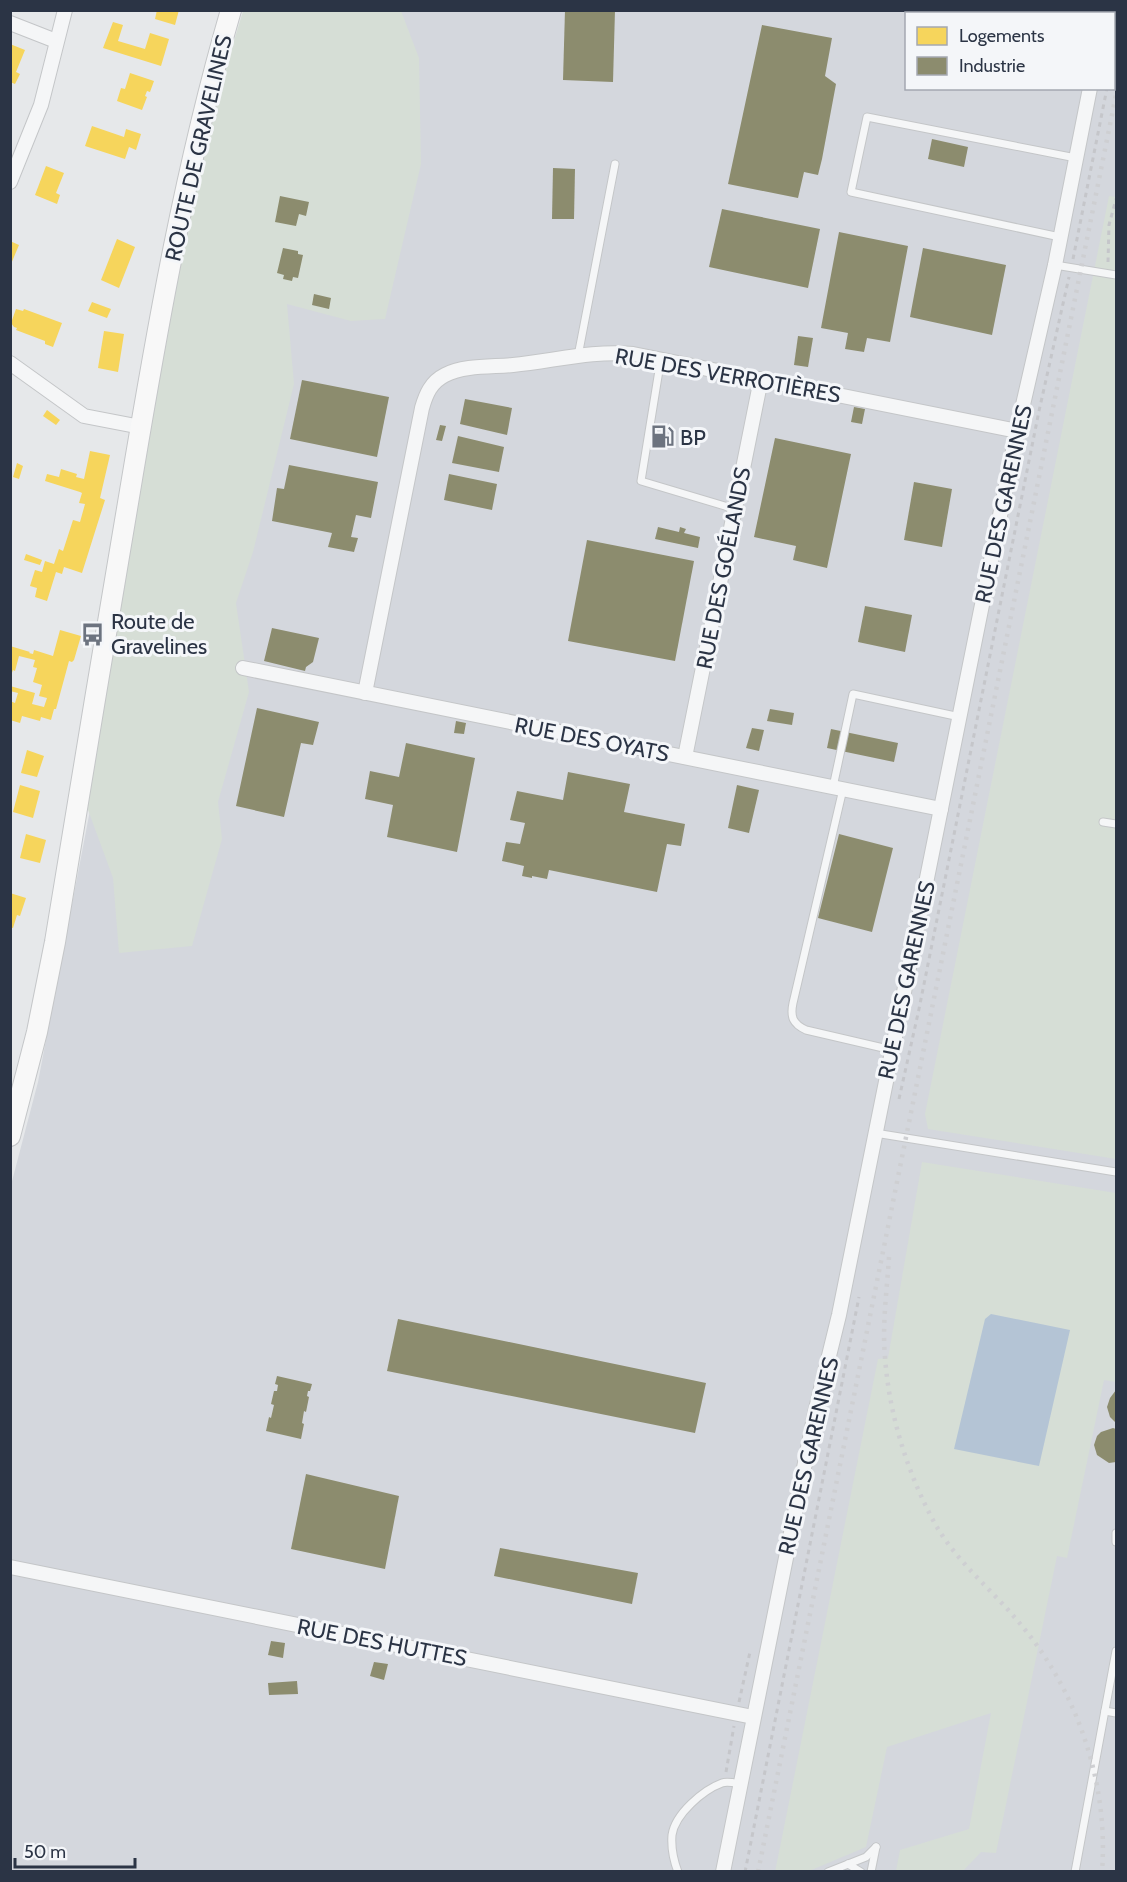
<svg xmlns="http://www.w3.org/2000/svg" width="1127" height="1882" font-family="Cabin,sans-serif">
<rect width="100%" height="100%" fill="#e6e8ea"/>
<path fill="#d4d7dd" fill-rule="evenodd" d="M268 11H1116V1871L11 1872V1185L38 1082 153 481ZM906 14H1114V88H906Z"/>
<g fill="#d6ded6">
<path d="M243 11H401L419 58 421 164 385 319 351 321 287 304 294 384 253 552 236 603 249 692 218 802 222 839 192 946 119 953 113 878 87 807 147 447 182 249 224 74Z"/>
<path d="M1109 196 1116 197V1159L928 1129 925 1114Z"/>
<path d="M922 1162 1116 1193V1382L1104 1380 1067 1558 1057 1556 996 1853 981 1852 963 1871H896L900 1850 969 1829 991 1713 887 1747 866 1847 809 1871 775 1872 878 1359 888 1358Z"/>
</g>
<path fill="#b4c4d5" d="M991 1314 1070 1330 1039 1466 954 1449 985 1319Z"/>
<g fill="#f6d55c">
<path d="M157 10H179L175 25 155 19Z"/>
<path d="M113 22 123 25 118 41 145 49 150 33 169 39 161 66 103 48Z"/>
<path d="M10 44 25 50 16 72 20 74 15 84 10 82Z"/>
<path d="M130 73 154 81 150 92 147 91 145 96 147 97 142 110 117 101 121 88 125 89Z"/>
<path d="M92 126 124 137 126 129 141 134 136 150 129 147 125 159 85 146Z"/>
<path d="M46 166 64 173 56 193 60 195 57 204 35 195Z"/>
<path d="M117 239 135 247 119 288 101 280Z"/>
<path d="M10 241 19 245 11 264H10Z"/>
<path d="M92 302 111 309 107 318 88 311Z"/>
<path d="M16 309 23 311 24 309 62 323 53 347 45 344V341L16 330 17 328 14 327 11 323Z"/>
<path d="M104 331 124 334 118 372 98 368Z"/>
<path d="M47 410 60 420 56 425 43 416Z"/>
<path d="M90 451 110 455 100 498 105 500 82 573 64 567 62 574 56 572 47 601 35 597 37 588 30 586 35 570 42 572 45 561 54 564 59 549 63 551 73 520 80 522 85 504 79 503 82 493 80 492 45 481 47 474 59 477 61 469 77 474 76 477 84 479Z"/>
<path d="M17 463 23 466 19 479 13 477Z"/>
<path d="M26 554 42 560 40 565 24 560Z"/>
<path d="M60 630 81 636 74 660 72 662 69 661 56 709H54L51 720 41 717 40 721 22 716 20 723 10 720V701L15 703 18 693 10 691V686L35 693 32 704 44 707 47 698 39 696 42 685 33 682 37 668 33 667 35 660 19 656 15 671 13 670 10 678V646L30 652 29 653 33 654 34 650 53 656Z"/>
<path d="M27 750 44 756 37 777 21 773Z"/>
<path d="M20 785 40 791 33 818 13 812Z"/>
<path d="M26 834 46 840 40 863 20 858Z"/>
<path d="M10 893 26 898 20 916 17 915 13 928 10 927Z"/>
</g>
<g fill="#8c8c6e">
<path d="M565 10H615L613 82 563 80Z"/>
<path d="M762 25 832 38 825 76 836 84 822 159 818 175 804 172 798 198 728 184Z"/>
<path d="M932 139 968 147 964 167 928 159Z"/>
<path d="M553 168 575 169 574 219H552Z"/>
<path d="M280 196 309 202 306 216 299 214 296 226 275 222Z"/>
<path d="M722 209 820 229 808 288 709 267Z"/>
<path d="M839 232 908 246 890 342 867 338 864 352 845 349 848 333 821 328Z"/>
<path d="M283 248 298 251V254L303 255 298 278 293 277 292 281 283 279 284 275 277 273Z"/>
<path d="M923 248 1006 265 992 335 910 317Z"/>
<path d="M314 294 331 298 329 309 312 305Z"/>
<path d="M798 336 813 338 808 367 794 365Z"/>
<path d="M302 380 389 397 377 457 290 439Z"/>
<path d="M465 399 512 408 507 435 460 424Z"/>
<path d="M854 407 865 409 862 424 851 422Z"/>
<path d="M440 425 446 426 442 441 436 440Z"/>
<path d="M458 436 504 447 499 472 452 463Z"/>
<path d="M775 438 851 454 827 568 793 560 796 546 754 537Z"/>
<path d="M289 465 378 482 371 518 356 515 351 537 358 538 354 552 328 547 332 533 272 521 277 488 284 489Z"/>
<path d="M449 474 497 484 492 510 444 500Z"/>
<path d="M914 482 952 489 942 547 904 540Z"/>
<path d="M658 527 679 532 680 527 686 529 684 533 700 537 698 548 655 539Z"/>
<path d="M587 540 694 561 675 661 568 641Z"/>
<path d="M865 606 912 615 905 652 858 642Z"/>
<path d="M272 628 319 638 313 662 306 667 305 671 264 661Z"/>
<path d="M257 708 319 722 313 745 301 743 284 817 236 806Z"/>
<path d="M770 709 794 713 792 725 767 721Z"/>
<path d="M456 721 466 723 464 734 454 733Z"/>
<path d="M752 728 764 730 759 751 746 748Z"/>
<path d="M831 729 898 743 894 762 827 748Z"/>
<path d="M406 743 475 758 457 852 387 837 393 805 365 799 370 771 399 777Z"/>
<path d="M568 772 630 784 624 812 685 824 681 846 667 844 657 892 549 870 547 879 532 876V878L522 876 524 866 502 861 506 842 520 844 525 823 510 820 517 791 563 800Z"/>
<path d="M737 785 759 790 749 833 728 828Z"/>
<path d="M839 834 893 848 872 932 818 918Z"/>
<path d="M398 1319 706 1383 695 1433 387 1371Z"/>
<path d="M277 1376 312 1384 310 1391H308L307 1396 309 1397 306 1412 304 1411 302 1423 304 1424 301 1439 266 1431 269 1417 271 1418 274 1405 271 1404 274 1391H277L278 1385 275 1384Z"/>
<path d="M1116 1390V1423L1110 1417 1107 1407 1110 1398Z"/>
<path d="M1113 1428 1116 1429V1462L1109 1463 1097 1455 1094 1445 1097 1436 1101 1432Z"/>
<path d="M306 1474 399 1496 385 1569 291 1549Z"/>
<path d="M500 1548 638 1573 632 1604 494 1576Z"/>
<path d="M271 1641 285 1643 283 1658 268 1655Z"/>
<path d="M374 1662 388 1664 384 1680 370 1676Z"/>
<path d="M297 1681 298 1694 269 1695 268 1683Z"/>
</g>
<g fill="none" stroke-linecap="round" stroke-linejoin="round">
<defs>
<g id="service">
<path d="M1060 237 851 192 867 117 1076 158"/>
<path d="M1055 265 1116 275"/>
<path d="M578 356 615 164"/>
<path d="M661 358 641 481 735 509"/>
<path d="M833 787 853 694 960 717"/>
<path d="M843 789 793 1003C790 1017 793 1024 806 1030L892 1050"/>
<path d="M1103 822 1116 824"/>
<path d="M875 1133 1116 1172"/>
<path d="M1116 1533V1542"/>
<path d="M1105 1711 1116 1713"/>
<path d="M848 1864 861 1872"/>
<path d="M678 1872C673 1859 671 1848 672 1835 675 1814 703 1790 722 1783 727 1781 735 1783 740 1784"/>
<path d="M828 1872 866 1857 876 1847"/>
<path d="M871 1872 876 1847"/>
<path d="M1075 1872 1116 1651"/>
</g>
<g id="minor">
<path d="M1106 14V10"/>
<path d="M10 23 56 41"/>
<path d="M10 182 41 105 65 10"/>
<path d="M10 363 84 416 141 427"/>
<path d="M243 668 941 809"/>
<path d="M365 693 422 408C426 394 431 382 445 375 464 365 492 367 513 365 554 361 592 350 633 354L1017 431"/>
<path d="M685 757 761 379"/>
<path d="M10 1567 753 1717"/>
<path d="M723 1872 815 1413 839 1315 1017 431 1055 265 1090 88"/>
</g>
<path id="secondary" d="M10 1136 37 1032 55 942C79 792 105 641 130 491 157 329 185 168 231 10"/>
</defs>
<use href="#service" stroke="#c4c6c8" stroke-width="9"/>
<use href="#minor" stroke="#c4c6c8" stroke-width="16"/>
<use href="#secondary" stroke="#c4c6c8" stroke-width="22"/>
<g stroke="#c5c6ca" stroke-width="3" stroke-dasharray="4.5 4.5" stroke-linecap="butt">
<path d="M1114 56 1116 41"/>
<path d="M1073 259 1107 88"/>
<path d="M1108 262 1109 225 1116 199"/>
<path d="M899 1099 919 1009 1039 411 1069 277"/>
<path d="M739 1702 750 1652"/>
<path d="M726 1772 734 1726"/>
<path d="M745 1872 859 1297"/>
</g>
<use href="#service" stroke="#f5f6f7" stroke-width="7"/>
<use href="#minor" stroke="#f5f6f7" stroke-width="14"/>
<use href="#secondary" stroke="#f8f8f8" stroke-width="20"/>
<g stroke="#cecfd2" stroke-width="4.5" stroke-dasharray="3 6" stroke-linecap="butt">
<path d="M889 1257C887 1290 882 1325 885 1357 889 1414 907 1472 934 1522 955 1560 989 1587 1016 1619 1076 1687 1109 1782 1102 1872"/>
<path d="M758 1872 1116 95"/>
</g>
</g>
<defs>
<symbol id="fuel-bare" viewBox="-9 -9 18 18"><path d="M-5.5-6h7V0h2V4h1.3V-2.5L3-4.5l.8-.8L6-3V5H2.5V1h-1V6h-7ZM-4.2-4.7v3.2H.2V-4.7Z" fill="#6c737f" stroke="#f4f6f9" stroke-width="2.5" paint-order="stroke"/></symbol>
<symbol id="bus-bare" viewBox="-9 -9 18 18"><path d="M-5-6H5V4H4V6H2V4H-2V6H-4V4H-5ZM-3.5-4V0h7V-4ZM-3.5 1.2v1.5H-2V1.2ZM2 1.2v1.5H3.5V1.2Z" fill="#6c737f" stroke="#f4f6f9" stroke-width="2.5" paint-order="stroke"/></symbol>
</defs>
<g fill-rule="evenodd">
<use href="#fuel-bare" x="646" y="420" width="33" height="33"/>
<use href="#bus-bare" x="76" y="618" width="33" height="33"/>
</g>
<g text-anchor="middle" stroke-width="6" stroke-linejoin="round" paint-order="stroke">
<g font-size="22" fill="#2b3445" stroke="#f4f6f9">
<text transform="translate(198 148) rotate(-77)" y="8">ROUTE DE GRAVELINES</text>
<text transform="translate(728 375) rotate(10)" y="8">RUE DES VERROTIÈRES</text>
<text transform="translate(1003 504) rotate(-78)" y="8">RUE DES GARENNES</text>
<text transform="translate(723 568) rotate(-79)" y="8">RUE DES GOÉLANDS</text>
<text transform="translate(592 739) rotate(11)" y="8">RUE DES OYATS</text>
<text transform="translate(906 980) rotate(-78)" y="8">RUE DES GARENNES</text>
<text transform="translate(808 1456) rotate(-77)" y="8">RUE DES GARENNES</text>
<text transform="translate(382 1642) rotate(11)" y="8">RUE DES HUTTES</text>
</g>
<g font-size="22" fill="#2b3445" stroke="#f4f6f9" text-anchor="start">
<text x="680" y="445">BP</text>
<text x="111" y="629">Route de<tspan x="111" dy="25">Gravelines</tspan></text>
</g>
</g>
<rect width="1127" height="1882" fill="none" stroke="#2b3445" stroke-width="24"/>
<rect x="905" y="12" width="210" height="78" fill="#f4f6f9" stroke="#a4a8b1" stroke-width="1.5"/>
<rect x="917" y="27" width="30" height="18" fill="#f6d55c" stroke="#a4a8b1" stroke-width="1.5"/>
<text x="959" y="42" font-size="18" fill="#2b3445">Logements</text>
<rect x="917" y="57" width="30" height="18" fill="#8c8c6e" stroke="#a4a8b1" stroke-width="1.5"/>
<text x="959" y="72" font-size="18" fill="#2b3445">Industrie</text>
<path d="M15 1858v9h120v-9" fill="none" stroke="#2b3445" stroke-width="3"/>
<text x="24" y="1858" font-size="18" fill="#2b3445" stroke="#f4f6f9" stroke-width="4.5" paint-order="stroke">50 m</text>
</svg>
